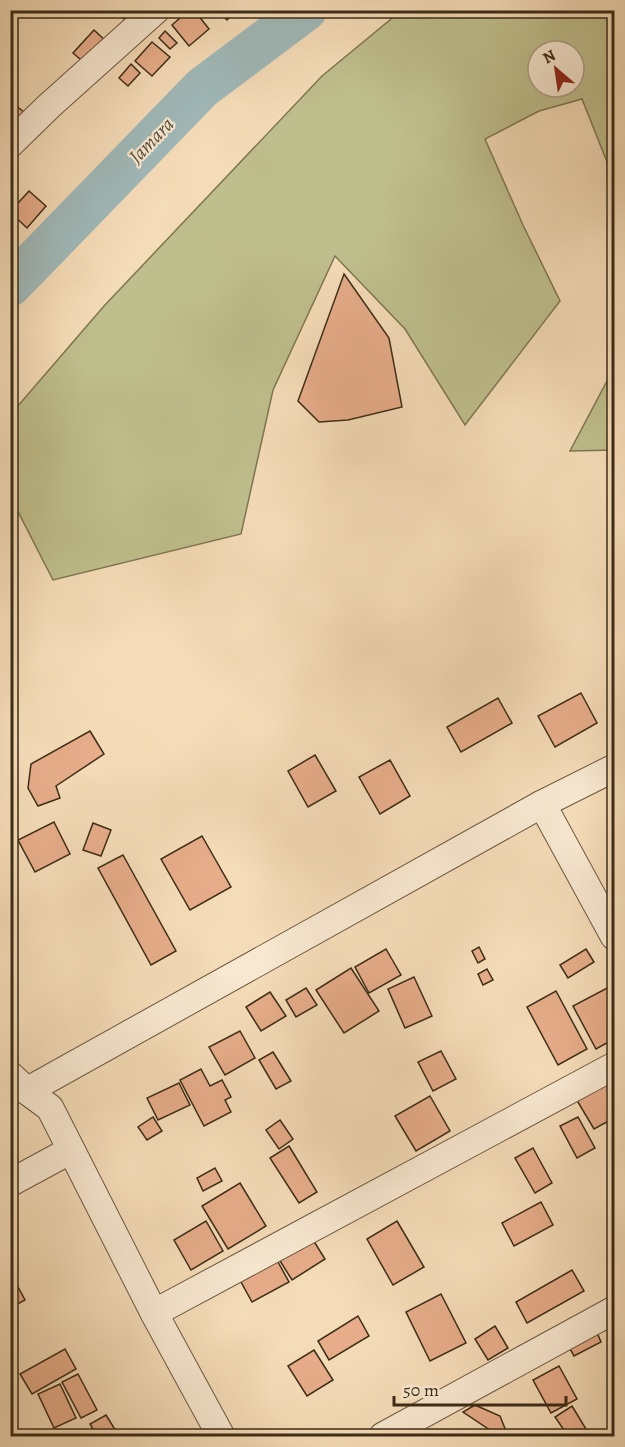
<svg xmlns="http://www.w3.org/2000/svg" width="625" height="1447" font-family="Alegreya,serif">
<rect width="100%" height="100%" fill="#f5dcb8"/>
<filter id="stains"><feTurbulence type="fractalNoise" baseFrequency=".00333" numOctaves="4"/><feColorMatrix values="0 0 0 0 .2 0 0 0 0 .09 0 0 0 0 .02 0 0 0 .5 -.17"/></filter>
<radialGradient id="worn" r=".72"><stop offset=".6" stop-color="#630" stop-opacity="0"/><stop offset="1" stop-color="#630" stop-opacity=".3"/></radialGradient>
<g fill="#bfbf8d" stroke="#7e7652" stroke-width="1.5" fill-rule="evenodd">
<path d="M402 10 614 11V297L609 233 607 162 582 99 539 111 485 139 523 225 560 301 465 425 405 329 335 256 273 390 241 534 53 580 11 498V414L104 306 322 76ZM538 51H574V87H538Z"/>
<path d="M614 338V450L570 451 608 379Z"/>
</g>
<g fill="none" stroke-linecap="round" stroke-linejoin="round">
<path stroke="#a0b9b9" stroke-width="42" d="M10 286 202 88 306 10"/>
</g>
<g fill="#e7ad8a" stroke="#3d2c17" stroke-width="1.5">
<path d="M115 10H137L126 21Z"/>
<path d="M189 10H194L209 29 189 46 172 25Z"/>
<path d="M217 10H231L234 13 227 20Z"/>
<path d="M94 30 109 44 89 67 73 53Z"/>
<path d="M165 31 177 43 170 49 159 38Z"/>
<path d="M152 42 170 57 152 76 135 61Z"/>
<path d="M131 64 140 73 128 86 119 78Z"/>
<path d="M10 101 24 112 10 129Z"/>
<path d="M29 191 46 206 27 228 10 212Z"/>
<path d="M344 274 389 338 402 407 348 420 319 422 298 401Z"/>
<path d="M581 693 597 723 555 747 538 716Z"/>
<path d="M498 698 512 723 461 752 447 727Z"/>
<path d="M90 731 104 754 56 786 60 798 38 806 28 788 31 764Z"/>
<path d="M315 755 336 791 308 807 288 771Z"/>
<path d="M390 760 410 796 380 814 359 777Z"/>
<path d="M54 822 70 854 35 872 18 840Z"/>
<path d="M93 823 111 830 101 856 83 850Z"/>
<path d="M202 836 231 887 190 910 161 859Z"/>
<path d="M123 855 176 951 151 965 98 868Z"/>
<path d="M479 947 485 959 478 963 472 951Z"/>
<path d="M386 949 401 975 369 993 355 967Z"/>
<path d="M586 949 594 962 568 978 560 965Z"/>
<path d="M351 968 379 1011 344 1033 316 990Z"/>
<path d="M487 969 493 980 483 985 478 974Z"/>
<path d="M414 977 432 1016 405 1028 388 989Z"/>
<path d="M611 986 614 991V1039L596 1049 573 1006Z"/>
<path d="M306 988 317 1005 296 1017 286 1000Z"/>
<path d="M556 991 587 1049 558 1065 527 1007Z"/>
<path d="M270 992 286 1016 261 1031 246 1007Z"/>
<path d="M240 1031 255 1058 225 1075 209 1047Z"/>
<path d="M441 1051 456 1079 433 1091 418 1062Z"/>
<path d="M273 1052 291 1081 276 1089 259 1060Z"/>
<path d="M201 1069 210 1086 222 1080 231 1097 225 1100 231 1112 204 1126 180 1080Z"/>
<path d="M604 1074 614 1093V1118L594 1129 572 1092Z"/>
<path d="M179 1083 190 1105 158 1120 147 1098Z"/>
<path d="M430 1096 450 1131 416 1151 395 1116Z"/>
<path d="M153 1117 162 1131 147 1140 138 1127Z"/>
<path d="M578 1117 595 1148 577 1158 560 1126Z"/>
<path d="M280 1120 293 1139 279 1149 266 1130Z"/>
<path d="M289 1146 317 1192 299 1203 270 1158Z"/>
<path d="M533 1148 552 1183 535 1193 515 1158Z"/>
<path d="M215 1168 222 1181 203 1191 197 1178Z"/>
<path d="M240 1183 266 1226 228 1249 202 1206Z"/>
<path d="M541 1202 553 1225 514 1246 502 1223Z"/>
<path d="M206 1221 223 1251 191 1270 174 1240Z"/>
<path d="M397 1221 424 1267 393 1285 367 1239Z"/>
<path d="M310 1235 325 1259 292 1280 277 1256Z"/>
<path d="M272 1251 289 1282 252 1302 235 1271Z"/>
<path d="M572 1270 584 1291 527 1323 516 1302Z"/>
<path d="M11 1274 25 1300 10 1308V1274Z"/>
<path d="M441 1294 466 1343 430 1361 406 1312Z"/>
<path d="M358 1316 369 1336 329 1360 318 1341Z"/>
<path d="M495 1326 508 1348 488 1360 475 1339Z"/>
<path d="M596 1330 601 1342 574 1356 568 1345Z"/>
<path d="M65 1349 76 1369 32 1394 20 1374Z"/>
<path d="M314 1350 333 1380 307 1396 288 1366Z"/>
<path d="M559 1366 577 1399 551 1413 533 1380Z"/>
<path d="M78 1374 97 1410 81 1418 62 1382Z"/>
<path d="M60 1384 76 1418 54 1428 38 1394Z"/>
<path d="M475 1405 500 1416 508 1436H499L463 1412Z"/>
<path d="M572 1406 586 1429 574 1436H568L555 1417Z"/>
<path d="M106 1415 119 1436H97L90 1424Z"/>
</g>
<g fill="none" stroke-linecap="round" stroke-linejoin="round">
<defs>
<g id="street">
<path d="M10 144 49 106 156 10"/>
<path d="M542 804 614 936"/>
<path d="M10 1075 27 1091 50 1108 154 1313 221 1436"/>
<path d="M27 1091 542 804 614 768"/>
<path d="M10 1183 71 1150"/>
<path d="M154 1313 614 1066"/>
<path d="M383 1436 614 1310"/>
</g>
</defs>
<use href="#street" stroke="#6b583f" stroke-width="29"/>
<use href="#street" stroke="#f8e8d1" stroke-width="27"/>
</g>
<g text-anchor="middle" stroke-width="4.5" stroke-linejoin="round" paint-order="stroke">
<g font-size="20" font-style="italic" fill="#564f40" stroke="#f8e8d1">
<text transform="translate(151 140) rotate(-46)" y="7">Jamara</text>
</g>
</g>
<rect width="625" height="1447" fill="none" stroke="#f5dcb8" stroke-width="36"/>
<rect x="12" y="12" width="601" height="1423" fill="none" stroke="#3d2c17" stroke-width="3"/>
<rect x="18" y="18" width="589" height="1411" fill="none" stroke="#3d2c17" stroke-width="1.5"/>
<g transform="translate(556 69) rotate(331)"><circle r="28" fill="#f8e8d1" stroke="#ad9d87" stroke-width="1.5"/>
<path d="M0-4.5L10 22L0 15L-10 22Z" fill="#8f2418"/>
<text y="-9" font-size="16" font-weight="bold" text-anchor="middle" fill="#3d2c17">N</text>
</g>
<path d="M394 1396v9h172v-9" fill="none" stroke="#3d2c17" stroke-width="3"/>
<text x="403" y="1396" font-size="18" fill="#3d2c17" stroke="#f8e8d1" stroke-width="4.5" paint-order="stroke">50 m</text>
<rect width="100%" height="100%" filter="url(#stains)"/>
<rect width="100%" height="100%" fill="url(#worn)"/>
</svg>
